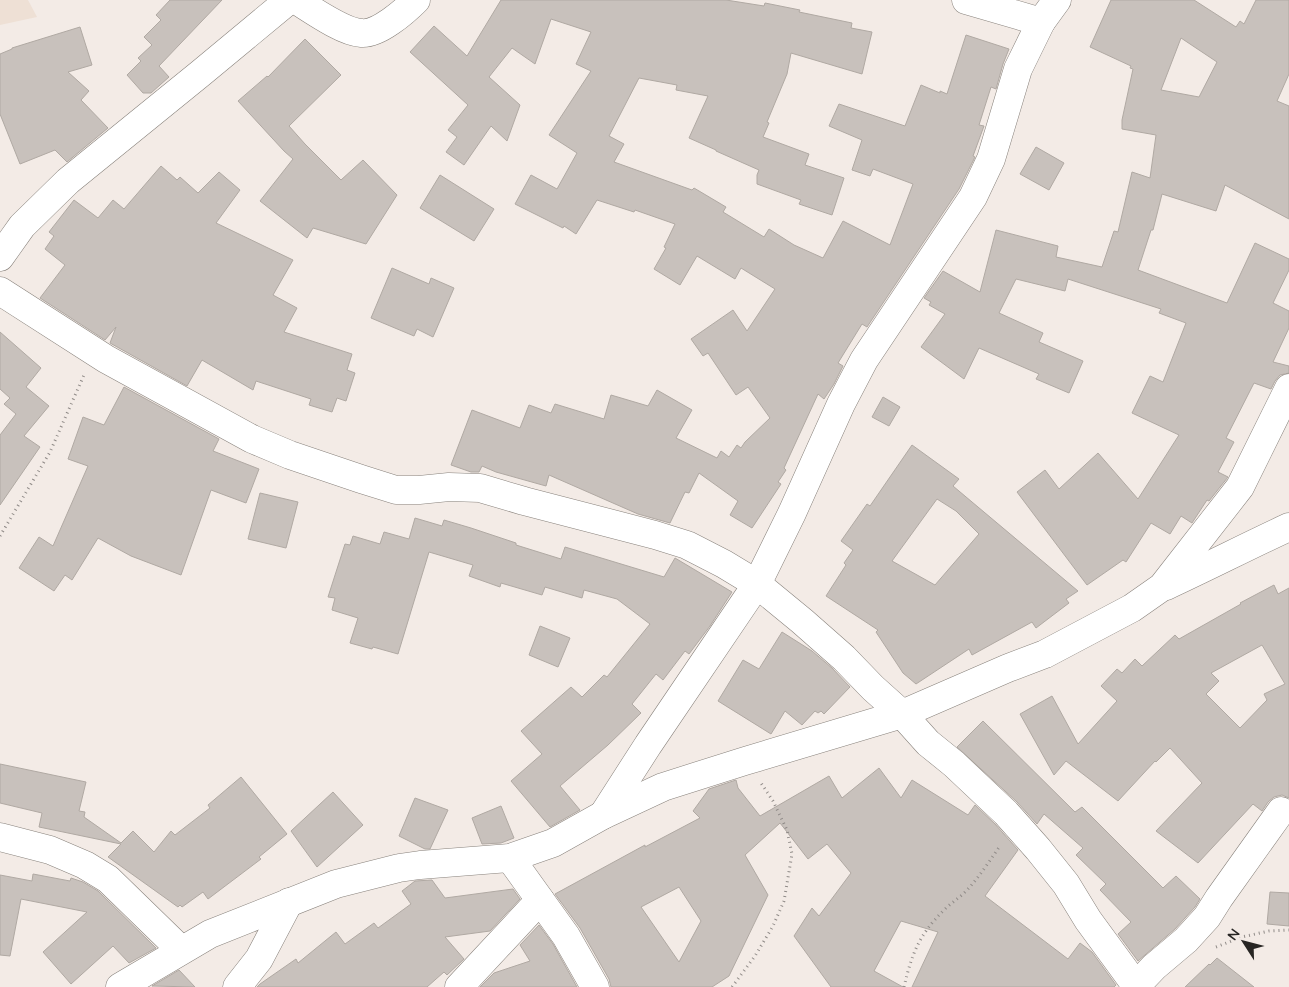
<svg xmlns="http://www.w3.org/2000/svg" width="1289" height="987" font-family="Quicksand,sans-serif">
<rect width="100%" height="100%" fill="#f3ebe6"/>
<path fill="#eee0d5" d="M0 0H28L37 17 0 25Z"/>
<g fill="#c8c1bc" stroke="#b0a9a3" fill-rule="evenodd">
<path d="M170 0H222L159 66 169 77 151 93H143L127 75 141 61 138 58 152 45 144 37 161 20 156 15Z"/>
<path d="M501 0H726L764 6 765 3 800 10 799 12 852 23 851 28 872 32 862 74 791 53 787 74 767 122 769 123 763 137 809 154 805 165 844 178 832 215 799 204 801 200 757 184V175L759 170 716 151V150L689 138 708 96 676 90 677 85 639 78 609 136 624 144 614 162 692 190 694 188 726 207 723 212 764 237 769 229 794 245 823 258 843 221 890 245 913 184 873 169 870 176 852 170 862 140 829 126 839 104 905 126 921 85 940 93V91L947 94 966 35 1009 49 1003 64 996 89 991 87 979 125 984 126 973 156 975 157 959 189 867 327 862 324 838 363 843 366 834 384 824 399 818 394 784 468 786 470 778 482 781 484 752 528 730 515 738 501 699 473 689 493 685 492 670 523 638 514 549 475 546 486 496 472 482 466 479 472H471L451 465 472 410 520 428 529 405 551 413 555 404 604 419 611 395 648 406 657 390 692 410 676 438 717 458 721 451 729 457 737 445 741 448 745 442 770 418 748 387 736 395 708 353 703 356 691 339 733 310 747 331 775 289 741 268 735 279 697 256 680 285 654 269 666 248 664 247 675 224 635 210 634 212 597 200 576 234 564 226 563 228 515 204 531 175 557 189 577 153 549 135 591 71 576 64 591 32 551 19 535 64 512 48 489 77 520 105 507 141 491 126 464 165 446 152 457 137 448 130 468 105 410 52 434 26 467 56Z"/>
<path d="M1111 0H1194L1236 27 1240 21 1244 24 1256 0H1289V74L1277 101 1289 106V219L1225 185 1216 211 1162 194 1153 230H1151L1138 270 1227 303 1255 243 1289 259V270L1273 303 1289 311V328L1273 362 1289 366V373L1280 375 1275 381 1271 389 1254 383 1226 438 1234 442 1218 472 1228 477 1209 501 1207 500 1192 523 1181 516 1170 534 1151 523 1126 562 1123 560 1087 585 1017 492 1045 470 1059 489 1098 453 1138 499 1179 435 1132 413 1150 376 1163 382 1186 323 1159 313 1161 309 1068 279 1065 291 1016 279 999 313 1043 333 1039 342 1083 361 1069 393 1036 379 1039 374 979 348 964 379 921 347 945 314 929 305 931 302 924 298 943 271 980 292 996 230 1058 246 1056 257 1102 267 1114 231 1118 232 1132 172 1150 178 1156 135 1122 129V120L1133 69 1130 68 1131 66 1090 47ZM1181 38 1217 62 1199 97 1161 90Z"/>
<path d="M80 27 92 65 68 72 89 91 81 100 108 128 67 162 55 150 20 164 0 114V54L12 49V48Z"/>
<path d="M305 39 341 75 289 126 305 144 341 180 363 160 397 195 366 244 313 228 307 238 260 201 293 159 284 151 238 101 267 76 268 77Z"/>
<path d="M1036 147 1064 163 1049 190 1020 174Z"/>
<path d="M161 166 177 180 180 177 198 193 219 172 240 190 216 223 293 260 273 295 297 308 284 332 352 354 347 370 355 373 346 401 337 398 332 412 309 405 311 399 256 381 253 390 202 360 187 386 110 343 116 327 105 340 40 298 65 265 45 249 54 236 49 232 74 200 98 218 113 200 124 209Z"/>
<path d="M440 175 494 209 474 241 420 208Z"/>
<path d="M392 268 429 284 431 278 454 288 433 337 417 329 414 336 371 318Z"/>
<path d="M0 332 41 368 26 387 49 406 24 436 40 447 0 505V435L16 414 4 404 10 398 0 389Z"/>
<path d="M124 387 219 439 213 451 259 469 246 503 211 490 181 575 131 556 98 538 72 580 65 575 54 591 19 568 39 537 53 546 88 466 68 459 83 417 104 425Z"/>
<path d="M883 397 900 407 889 426 872 417Z"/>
<path d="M912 445 959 479 953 486 1078 591 1066 599 1069 603 1036 628 1032 622 972 655 969 649 916 684 903 673 876 632 878 630 826 596 846 565 844 563 853 550 841 541 867 504 870 506ZM937 499 956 511 979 534 935 585 892 561Z"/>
<path d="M260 493 298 502 286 548 248 539Z"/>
<path d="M415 518 442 526 444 520 471 528 516 543V545L561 559 565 547 664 577 675 558 732 592 710 626 689 654 685 651 663 680 656 674 632 704 641 713 608 745 560 786 580 810 550 827 511 781 542 754 521 731 571 687 582 697 604 675 607 677 650 624 617 599 584 590 582 598 545 587 542 595 501 583 500 587 469 576 473 565 429 552 398 654 373 647 372 649 350 643 358 618 332 610 335 598 328 597 345 544 350 545 353 536 380 544 384 532 409 539Z"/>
<path d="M1274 585 1278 594 1289 588V798L1282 795 1274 797 1268 802 1262 811 1253 804 1198 863 1156 831 1202 783 1170 748 1156 762 1155 761 1118 801 1066 761 1054 775 1020 714 1052 696 1078 744 1117 701 1101 686 1117 669 1122 673 1135 659 1142 666 1175 635 1179 639 1241 604 1240 603ZM1262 645 1285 684 1264 694 1267 700 1240 728 1206 694 1219 681 1211 673Z"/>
<path d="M540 626 570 638 558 667 529 655Z"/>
<path d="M782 632 812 651 832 668 850 687 824 714 821 711 818 713 815 711 802 725 785 711 771 734 718 701 743 660 759 669Z"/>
<path d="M983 721 1075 812 1082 807 1163 888 1176 876 1200 899 1195 907 1175 929 1138 961 1118 934 1131 922 1100 890 1106 884 1076 855 1083 848 1044 814 1037 824 1017 802 957 747Z"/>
<path d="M0 764 86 782 79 811 85 812 84 817 121 843 133 831 154 852 171 831 175 835 210 808 208 805 241 777 287 834 259 857 261 859 208 899 203 892 182 907 180 905 178 907 108 857 121 844 39 827 42 813 0 803Z"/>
<path d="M879 768 901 798 912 780 968 815 975 805 995 824 1018 850 985 896 1068 959 1080 943 1092 952 1116 985 1114 987H912L938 932 901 921 874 971 903 987H831L794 936 812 908 819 916 851 873 827 844 808 859 780 823 745 855 768 895 729 976 712 987H611L609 979 580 928 555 894 645 845V847L700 818 693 811 709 789 736 780 738 788 760 816 829 776 842 798ZM679 887 701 921 679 962 641 907Z"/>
<path d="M333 792 363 825 317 867 291 831Z"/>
<path d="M415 798 448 810 430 849H425L399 836Z"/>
<path d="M501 806 514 838 501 843 482 844 472 818Z"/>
<path d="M33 874 70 881 71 878 83 882 98 891 156 948 129 963 113 946 71 984 43 952 87 912 21 899 10 956 0 955V875L32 881Z"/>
<path d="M432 880 445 898 513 889 520 899 490 931 445 937 464 959 447 975 444 972 427 987H257L260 984 296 959 298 963 336 932 345 944 374 923 378 928 411 904 402 891 415 881Z"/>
<path d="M1270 892 1289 893V926L1267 924Z"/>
<path d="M539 925 553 944 577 987H480L494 973 530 961 520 945Z"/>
<path d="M1217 958 1254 987H1185L1209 964 1210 965Z"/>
<path d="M179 970 195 987 152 986Z"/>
</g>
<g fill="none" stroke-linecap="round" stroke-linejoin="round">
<defs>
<g id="street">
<path d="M296 0C312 10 343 32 361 33 378 35 405 11 416 0"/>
<path d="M966 0 1041 22"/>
<path d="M0 257 22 226 68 181 201 73 289 0"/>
<path d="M0 291 106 359 252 439 290 455 361 479 396 490H419L449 487 480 488 524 501 655 535 687 545 724 564 757 584 802 621 844 658 873 688 902 714 928 743 954 764 1006 813 1038 849 1066 884 1088 920 1137 987"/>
<path d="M1166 586C1207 567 1248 546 1289 527"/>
<path d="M603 815 648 745 757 584 792 513 841 404 864 360 973 197 991 159 1018 69 1041 22 1057 0"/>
<path d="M0 837 50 850 85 865 108 879 181 950"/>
<path d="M510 858 566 936 595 987"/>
<path d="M1136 986 1154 967 1186 940 1207 917 1219 898 1281 811"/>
<path d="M120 987 210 934 336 884 399 868 420 865 510 858 530 851 553 843 603 815 663 787 745 761 902 714 1008 668 1045 654 1132 608 1162 587 1240 487 1289 388"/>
<path d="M237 987 259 959 289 902"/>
<path d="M459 987 540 900"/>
</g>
</defs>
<use href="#street" stroke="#88827c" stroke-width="29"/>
<g stroke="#908b88" stroke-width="3" stroke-dasharray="1 4" stroke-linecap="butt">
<path d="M0 536 50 452 84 375"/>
<path d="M1216 947 1242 937 1269 931 1289 930"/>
<path d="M732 987 755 956 773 926 784 901 792 854 787 830 773 801 761 783"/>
<path d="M904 987C912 953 919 935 944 910 952 902 961 897 968 889 980 876 990 860 1000 846"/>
</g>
<use href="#street" stroke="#fff" stroke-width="28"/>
</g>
<g transform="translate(1244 942) rotate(306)" stroke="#f3ebe6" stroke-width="4" paint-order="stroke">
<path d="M0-4L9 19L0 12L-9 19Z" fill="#272523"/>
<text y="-8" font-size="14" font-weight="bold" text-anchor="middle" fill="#272523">N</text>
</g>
</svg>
